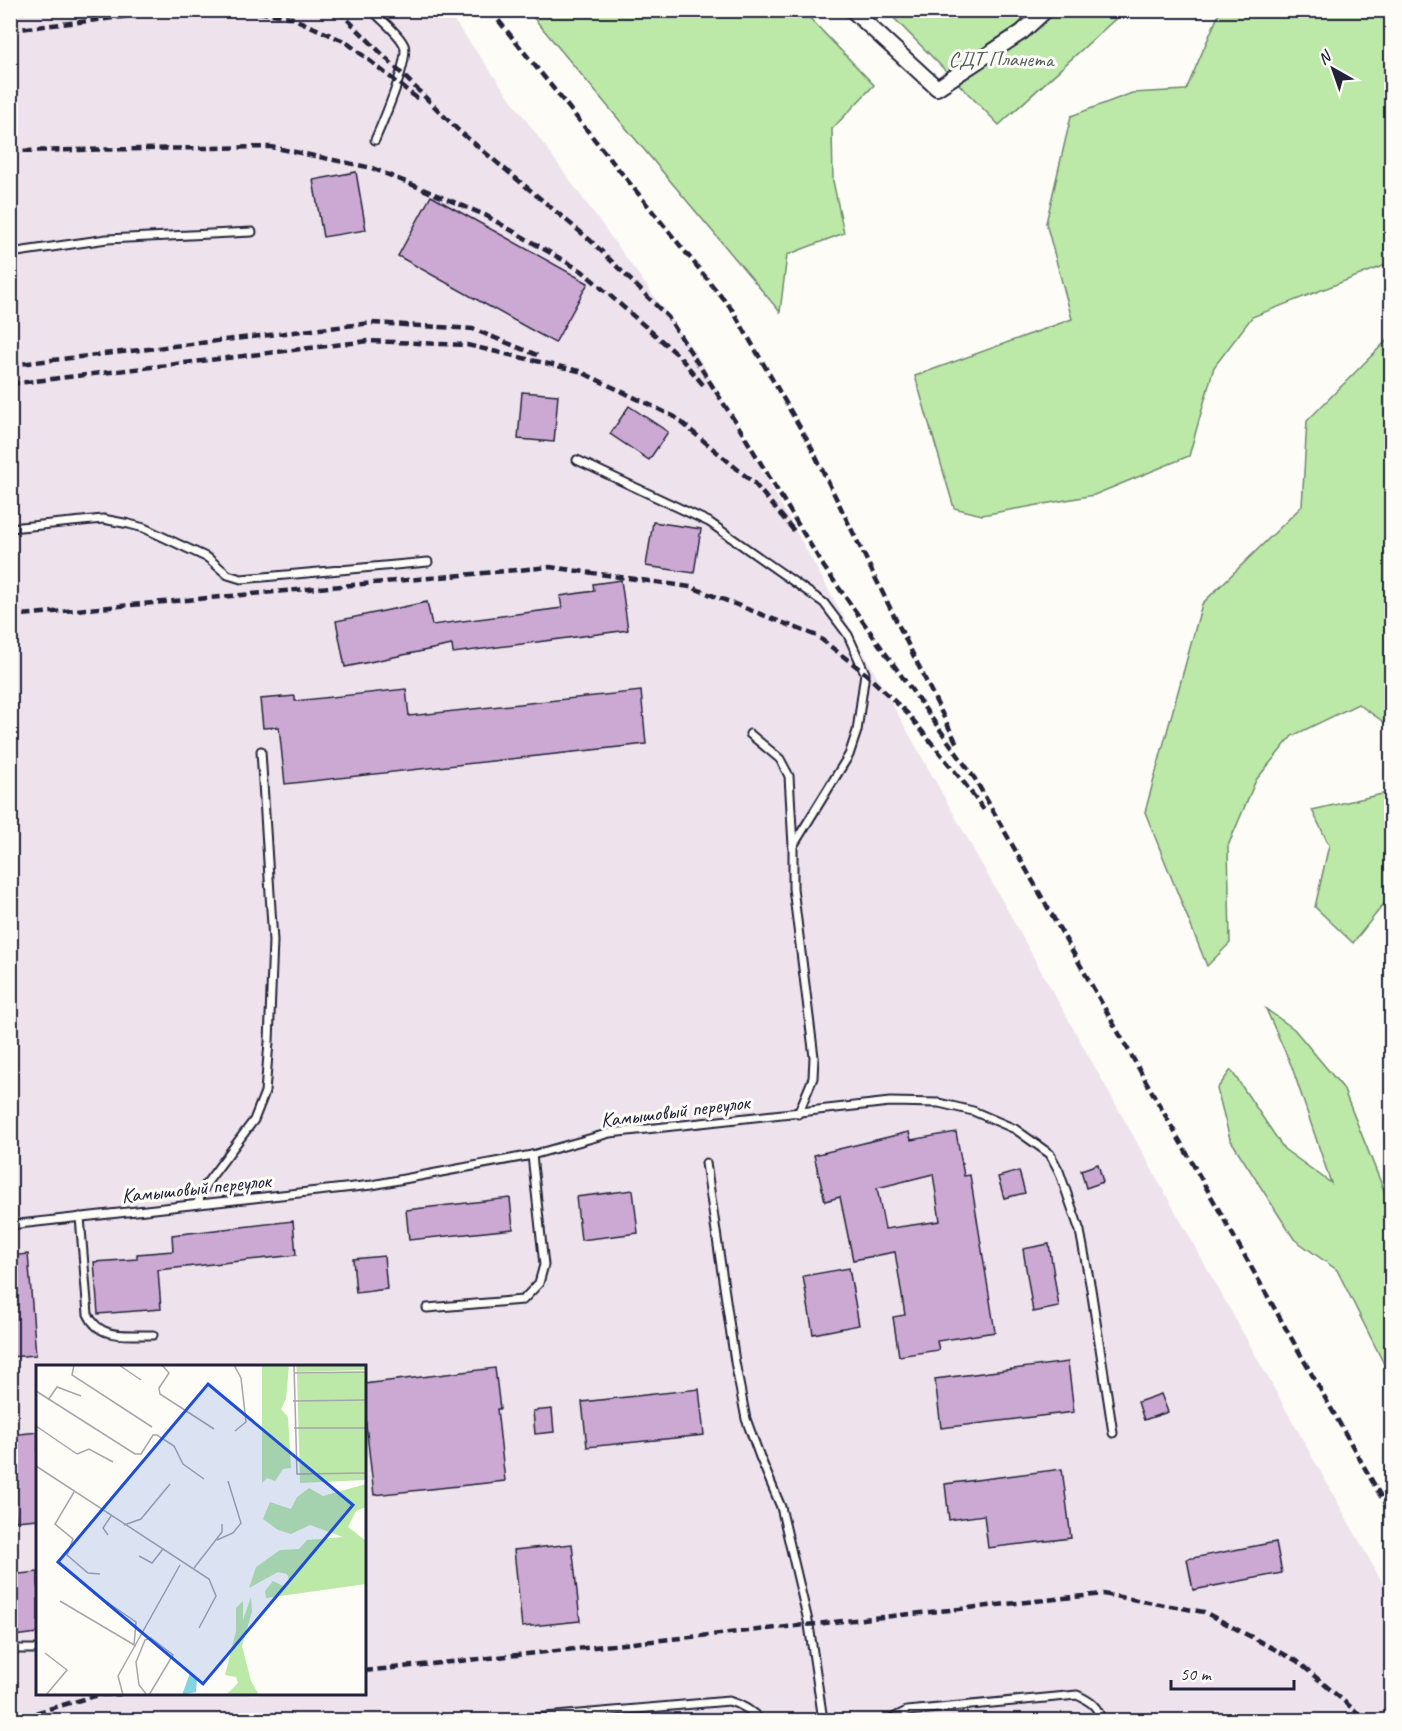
<svg xmlns="http://www.w3.org/2000/svg" width="1402" height="1731" font-family="Caveat,sans-serif">
<rect width="100%" height="100%" fill="#fdfcf7"/>
<filter id="ink" filterUnits="userSpaceOnUse"><feTurbulence type="fractalNoise" baseFrequency=".0167" numOctaves="2"/><feDisplacementMap in="SourceGraphic" scale="12" xChannelSelector="R" yChannelSelector="G"/><feConvolveMatrix kernelMatrix="1 2 1 2 8 2 1 2 1" color-interpolation-filters="sRGB"/></filter>
<g filter="url(#ink)">
<path fill="#eee3ec" fill-rule="evenodd" d="M11 11H447L701 361 1391 1598V1720H11ZM38 1366H364V1694H38Z"/>
<g fill="#bce9a7" stroke="#6f8671" stroke-width="1.5">
<path d="M528 11H803L874 85 832 129 833 181 844 233 787 255 780 312Z"/>
<path d="M887 11H1124L999 125Z"/>
<path d="M1220 11H1391V263L1252 317 1214 367 1189 456 1094 495 982 515 954 508 915 376 1072 319 1046 223 1071 116 1132 93 1186 90Z"/>
<path d="M1391 336V727L1358 704 1292 736 1256 780 1228 846 1230 943 1207 966 1145 812 1202 604 1302 506 1307 421Z"/>
<path d="M1391 792V895L1353 943 1315 907 1329 845 1312 810Z"/>
<path d="M1266 1009 1294 1029 1343 1088 1391 1208V1378L1337 1270 1294 1239 1230 1139 1217 1089 1231 1070 1284 1149 1331 1183 1292 1067Z"/>
</g>
<g fill="#cba9d3" stroke="#22223b" stroke-width="1.5" fill-rule="evenodd">
<path d="M356 172 366 230 323 237 313 180Z"/>
<path d="M431 196 588 283 555 343 398 256Z"/>
<path d="M522 392 558 395 554 442 518 439Z"/>
<path d="M629 406 668 432 649 460 610 434Z"/>
<path d="M653 522 701 529 694 573 646 566Z"/>
<path d="M621 580 628 630 453 653 452 645 345 667 336 621 427 602 432 625 562 608 560 596 594 591 593 584Z"/>
<path d="M406 689 409 716 641 691 646 744 285 784 279 727 263 728 260 699 295 696V701Z"/>
<path d="M909 1132 911 1140 956 1132 964 1176 970 1175 995 1332 937 1341 939 1350 899 1356 893 1317 905 1315 895 1252 853 1260 840 1197 825 1201 814 1155ZM933 1174 940 1221 885 1229 877 1188Z"/>
<path d="M1098 1164 1103 1182 1086 1188 1081 1170Z"/>
<path d="M1019 1171 1025 1193 1004 1198 998 1177Z"/>
<path d="M633 1190 638 1233 581 1240 576 1197Z"/>
<path d="M510 1198 513 1229 409 1240 406 1210Z"/>
<path d="M293 1221 296 1255 158 1270 161 1309 98 1314 94 1262 137 1259V1254L173 1251 172 1235Z"/>
<path d="M1049 1244 1059 1307 1033 1312 1023 1249Z"/>
<path d="M28 1254 36 1355 10 1357V1256Z"/>
<path d="M384 1256 387 1289 356 1293 353 1259Z"/>
<path d="M849 1268 859 1325 813 1334 803 1276Z"/>
<path d="M1068 1362 1074 1412 941 1428 935 1379Z"/>
<path d="M495 1368 500 1409H497L505 1481 374 1495 364 1407V1384Z"/>
<path d="M699 1389 704 1435 587 1447 582 1402Z"/>
<path d="M1161 1394 1168 1412 1144 1420 1138 1402Z"/>
<path d="M552 1409 554 1432 535 1434 533 1411Z"/>
<path d="M38 1432V1519L16 1521 14 1497H10V1435Z"/>
<path d="M1062 1469 1071 1538 988 1548 984 1515 949 1520 945 1484Z"/>
<path d="M1276 1542 1282 1573 1193 1590 1187 1559Z"/>
<path d="M572 1544 580 1621 522 1627 514 1550Z"/>
<path d="M38 1572V1633L14 1636 10 1599V1575Z"/>
</g>
<g fill="none" stroke-linecap="round" stroke-linejoin="round">
<defs>
<g id="lane">
<path d="M372 10C382 21 398 32 404 45 410 59 382 124 375 140"/>
<path d="M10 253 107 239 252 232"/>
<path d="M577 460 709 522 824 603 848 635 865 673 857 731 849 755 793 846"/>
<path d="M10 528 103 519 129 524 144 528 208 558 228 575 241 579 428 562"/>
<path d="M750 734 780 759 789 776 793 846V888L814 1057 813 1078 798 1114"/>
<path d="M706 1163 735 1362 746 1419 760 1457 781 1507 809 1625 823 1720"/>
<path d="M197 1204 206 1184 254 1120 265 1092 269 1042 273 941 261 751"/>
<path d="M80 1217 88 1314C100 1341 127 1334 153 1335"/>
<path d="M10 1225 372 1185 532 1155 610 1133 890 1102 939 1103 973 1111 1015 1129 1050 1154 1059 1171 1080 1231 1091 1289 1113 1433"/>
<path d="M427 1308 523 1300 539 1283 544 1265 532 1155"/>
<path d="M10 1644 16 1649H38"/>
<path d="M510 1720 729 1701C742 1705 752 1710 760 1720"/>
<path d="M889 1720 907 1711 1077 1695C1090 1701 1098 1706 1101 1720"/>
</g>
<path id="street" d="M852 10 937 88 1022 32 1046 10"/>
</defs>
<use href="#lane" stroke="#22223b" stroke-width="11"/>
<use href="#street" stroke="#22223b" stroke-width="18"/>
<use href="#lane" stroke="#fdfcf7" stroke-width="7"/>
<use href="#street" stroke="#fdfcf7" stroke-width="14"/>
<g stroke="#22223b" stroke-width="4.5" stroke-dasharray="9 4.5" stroke-linecap="butt">
<path d="M245 10 290 17 346 42 418 99"/>
<path d="M338 10 458 130 590 240 668 317 740 429 824 567 975 779 1392 1516"/>
<path d="M490 10 733 311 809 443 957 744"/>
<path d="M10 30 183 10"/>
<path d="M10 151 271 147 372 168 485 215 582 271 678 355 705 387"/>
<path d="M10 365 372 323 473 329 537 355"/>
<path d="M10 384 368 341 467 345 579 371 675 417 754 483 795 532"/>
<path d="M10 616 550 567 691 587 817 636 865 673 908 714 965 784 984 810"/>
<path d="M364 1671 1103 1594 1204 1612 1297 1661 1366 1720"/>
<path d="M10 1720 98 1695 121 1694"/>
</g>
</g>
</g>
<g text-anchor="middle" stroke-width="6" stroke-linejoin="round" paint-order="stroke">
<g font-size="21" fill="#505e5b" stroke="#fdfcf7">
<text x="1001" y="66">СДТ Планета</text>
</g>
<g font-size="21" fill="#22223b" stroke="#fdfcf7">
<text transform="translate(675 1111) rotate(-7)" y="7">Камышовый переулок</text>
<text transform="translate(196 1188) rotate(-6)" y="7">Камышовый переулок</text>
</g>
</g>
<g transform="translate(36 1365)">
<rect width="330" height="330" fill="#fdfcf7"/>
<path d="M226 0H253L250 34 245 44 252 52 255 103 247 104 239 116 231 113 226 118ZM260 0H330V5L261 7ZM330 7V115L264 118 261 9ZM330 119V142L320 146 312 162 330 176V219L230 233 229 226 237 216 247 221 254 218 251 209 242 207 213 223 220 202 244 185 263 184 271 175 307 172 274 160 255 169 242 165 227 154 234 137 255 144 261 132 273 123 287 131ZM215 232 216 247 206 281 215 316 223 330H190L202 318 200 312 189 310 200 266V243L207 236V255Z" fill="#bce9a7"/>
<path d="M154 308 161 314 160 327 146 330Z" fill="#84d4e1"/>
<path fill="none" stroke="#a5a5ac" stroke-width="1.5" d="M38 0 36 10 116 62M83 0 105 15M126 0 133 8 123 23 124 29 178 64M198 0 205 13 210 57 199 66M258 0 261 109 330 108M259 8 330 7M0 26 99 89H105L117 70H121L138 81 147 99 168 114M12 35 21 22 45 31M257 36 330 35M0 61 41 89M258 63H330M41 89 53 84 77 97M0 101 173 214 180 231 163 263M38 127 19 159 37 174 31 190 52 208 64 209M88 160 105 154 134 119M72 170 67 163 75 151M181 175 197 168 205 158 192 116M103 191 116 198 127 184M158 203 186 167V159M68 235 100 257 98 280M24 236 100 281M9 288 31 305 10 330M87 330 82 311 144 200M111 330 103 320 100 297 109 275 115 273 137 290 113 330"/>
<path fill="#1d4ed8" fill-opacity="0.15" stroke="#1d4ed8" stroke-width="3" d="M172 19 317 140 167 319 22 197Z"/>
<rect width="330" height="330" fill="none" stroke="#22223b" stroke-width="3"/>
</g>
<rect width="1402" height="1731" fill="none" stroke="#fdfcf7" stroke-width="36"/>
<rect x="18" y="18" width="1366" height="1695" fill="none" stroke="#22223b" stroke-width="2" filter="url(#ink)"/>
<g transform="translate(1333 69) rotate(320)" stroke="#fdfcf7" stroke-width="4.5" paint-order="stroke">
<path d="M0-4.5L10 22L0 15L-10 22Z" fill="#22223b"/>
<text y="-9" font-size="16" font-weight="bold" text-anchor="middle" fill="#22223b">N</text>
</g>
<path d="M1171 1680v9h123v-9" fill="none" stroke="#22223b" stroke-width="3"/>
<text x="1180" y="1680" font-size="18" fill="#22223b" stroke="#fdfcf7" stroke-width="4.5" paint-order="stroke">50 m</text>
</svg>
